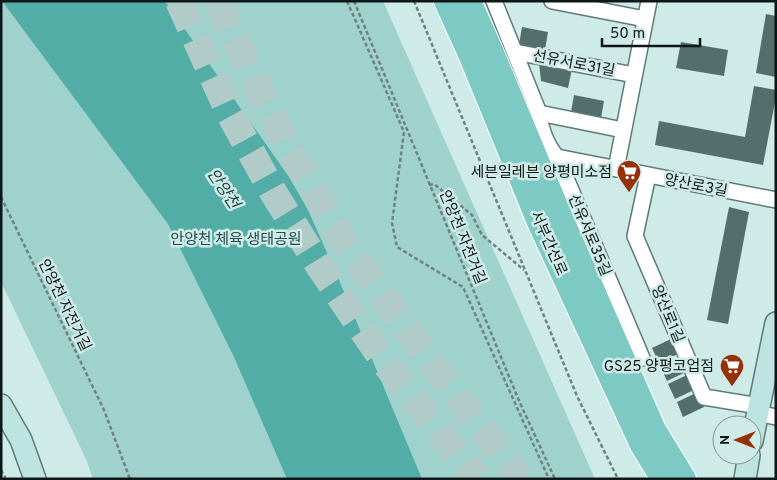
<svg xmlns="http://www.w3.org/2000/svg" width="777" height="480" font-family="Overpass,'Noto Sans KR',sans-serif">
<rect width="100%" height="100%" fill="#ceebe8"/>
<path fill="#a0d2cd" d="M1 1H383L595 479H93L86 459 1 282Z"/>
<path fill="#51ada5" d="M2 1H165L289 177 308 210 337 275 422 479H287L234 357 168 224Z"/>
<g fill="#536e6b">
<path d="M766 14 776 16V77L756 73Z"/>
<path d="M522 27 548 32 545 50 519 45Z"/>
<path d="M681 42 728 50 724 76 676 68Z"/>
<path d="M539 62 572 69 568 88 541 81Z"/>
<path d="M754 86 776 90V97L763 165 655 145 659 121 745 137Z"/>
<path d="M574 95 604 101 601 118 571 112Z"/>
<path d="M729 207 749 212 728 324 707 320Z"/>
<path d="M673 338 680 353 659 363 652 348Z"/>
<path d="M681 356 688 371 667 381 660 366Z"/>
<path d="M689 374 696 389 675 399 668 384Z"/>
<path d="M698 392 704 407 683 417 677 402Z"/>
</g>
<g fill="none" stroke-linecap="round" stroke-linejoin="round">
<g stroke="#b1cbc8" stroke-width="28" stroke-dasharray="28 14" stroke-linecap="butt">
<path d="M179 1 229 112 273 192 320 267 385 363 477 479"/>
<path d="M218 1 231 31 285 142 346 245 413 338 499 452 521 479"/>
</g>
<defs>
<g id="street">
<path d="M494 1 539 113C540 128 547 146 557 157L642 358"/>
<path d="M552 1 645 19"/>
<path d="M515 52 634 75"/>
<path d="M539 113 623 130"/>
<path d="M557 157 776 200"/>
<path d="M616 169 649 1"/>
<path d="M648 175 635 236 704 397 759 406"/>
<path d="M757 413 776 417"/>
</g>
<g id="secondary">
<path d="M1 405 21 440 35 479"/>
<path d="M752 441 776 323"/>
<path d="M745 479 749 455"/>
</g>
<g id="primary">
<path d="M446 1 470 54 539 222 642 445 663 479"/>
<path d="M469 1 489 46 558 211 654 430 684 479"/>
</g>
</defs>
<use href="#street" stroke="#5f7a77" stroke-width="18"/>
<use href="#secondary" stroke="#5f7a77" stroke-width="24"/>
<use href="#primary" stroke="#fff" stroke-width="26"/>
<g stroke="#6e8280" stroke-width="2.5" stroke-dasharray="4 2.5" stroke-linecap="butt">
<path d="M347 1 404 132 392 223 397 247 463 287 549 479"/>
<path d="M354 1 520 403 555 479"/>
<path d="M414 1 577 396 618 479"/>
<path d="M429 185 434 184 472 215 482 235 524 270"/>
<path d="M1 197 104 410 130 479"/>
<path d="M1 470 6 479"/>
</g>
<use href="#street" stroke="#fff" stroke-width="15"/>
<use href="#secondary" stroke="#bee4e2" stroke-width="21"/>
<use href="#primary" stroke="#7dc9c4" stroke-width="24"/>
</g>
<defs>
<symbol id="supermarket-pin" viewBox="-11 -11 22 30"><path d="M0 17L-7.5 6A9.5 9.5 0 1 1 7.5 6Z" fill="#963006" stroke="#ceebe8"/><path d="M-6-5.5h2.5l.6 2H6L4.5 2H-2.5L-4.4-4H-6ZM-1.5 3.2a1.3 1.3 0 1 0 .1 0ZM3 3.2a1.3 1.3 0 1 0 .1 0Z" fill="#fff"/></symbol>
</defs>
<g fill-rule="evenodd">
<use href="#supermarket-pin" x="615" y="158" width="28" height="38"/>
<use href="#supermarket-pin" x="718" y="352" width="28" height="38"/>
</g>
<g text-anchor="middle" stroke-width="5" stroke-linejoin="round" paint-order="stroke">
<g font-size="15" fill="#0d1716" stroke="#ceebe8">
<text transform="translate(574 63) rotate(11)" y="5">선유서로31길</text>
<text transform="translate(696 185) rotate(11)" y="5">양산로3길</text>
<text transform="translate(590 235) rotate(67)" y="5">선유서로35길</text>
<text transform="translate(463 237) rotate(68)" y="5">안양천 자전거길</text>
<text transform="translate(549 243) rotate(66)" y="5">서부간선로</text>
<text transform="translate(65 305) rotate(64)" y="5">안양천 자전거길</text>
<text transform="translate(668 314) rotate(67)" y="5">양산로1길</text>
</g>
<g font-size="15" fill="#0d1716" stroke="#ceebe8" text-anchor="end">
<text x="612" y="177">세븐일레븐 양평미소점</text>
<text x="714" y="371">GS25 양평코업점</text>
</g>
<g font-size="15" fill="#244e4b" stroke="#ceebe8">
<text x="236" y="244">안양천 체육 생태공원</text>
</g>
<g font-size="16" font-style="italic" fill="#194440" stroke="#ceebe8">
<text transform="translate(224 188) rotate(56)" y="6">안양천</text>
</g>
</g>
<rect width="777" height="480" fill="none" stroke="#0d1716" stroke-width="5"/>
<g transform="translate(737 440) rotate(270)"><circle r="24" fill="#ceebe8" stroke="#819694"/>
<path d="M0-4L9 19L0 12L-9 19Z" fill="#963006"/>
<text y="-8" font-size="14" font-weight="bold" text-anchor="middle" fill="#0d1716">N</text>
</g>
<path d="M602 38v8h98v-8" fill="none" stroke="#0d1716" stroke-width="2.5"/>
<text x="610" y="38" font-size="15" fill="#0d1716" stroke="#ceebe8" stroke-width="4" paint-order="stroke">50 m</text>
</svg>
